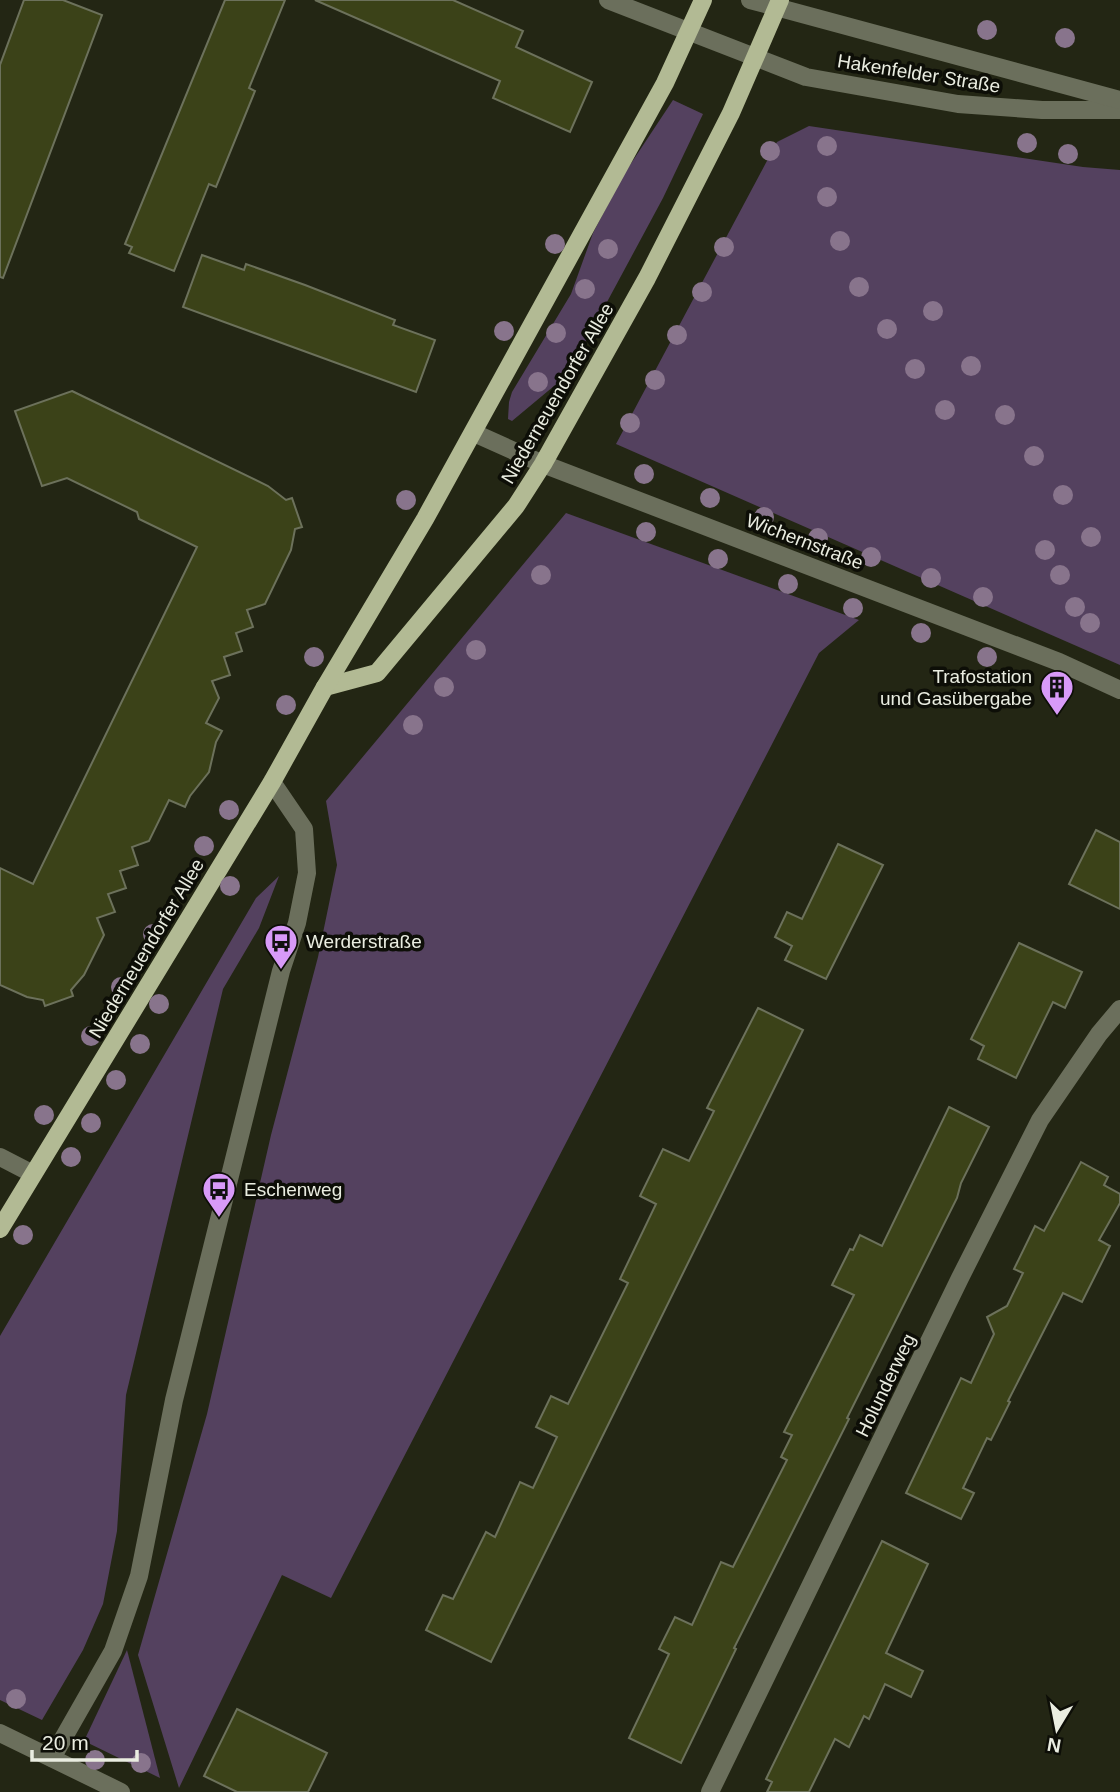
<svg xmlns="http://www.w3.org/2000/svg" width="1120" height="1792" font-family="Arial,sans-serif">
<rect width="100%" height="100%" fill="#232614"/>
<g fill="#54415f">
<path d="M673 100 703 114 663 198 572 367 560 381 512 421 508 419 509 402 512 392 571 294 593 233 624 174Z"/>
<path d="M809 126 1083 167 1120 170V665L616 444 777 142Z"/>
<path d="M566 513 859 620 819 653 331 1598 282 1575 179 1788 138 1655 207 1414 271 1135 318 957 337 865 326 801Z"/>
<path d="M279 876 259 928 223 989 126 1395 117 1531 103 1604 83 1650 42 1720 0 1700V1336L256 898Z"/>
<path d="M127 1650 160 1778 84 1741Z"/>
</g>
<g fill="#3b4218" stroke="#6c715b" stroke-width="2">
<path d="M24 0H63L102 15 3 278 0 277V65Z"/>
<path d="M225 0H285L249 88 255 91 216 187 209 184 174 271 129 253 132 247 125 244Z"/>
<path d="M315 0H453L523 31 516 47 592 82 570 132 493 98 500 81Z"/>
<path d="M202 255 244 270 246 264 305 285 395 320 393 325 435 340 416 392 183 307Z"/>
<path d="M72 391 268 486 286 500 292 498 302 527 295 529 291 550 265 604 247 610 253 627 236 633 242 651 224 657 230 675 212 681 219 698 206 723 222 731 216 742 209 772 190 796 185 807 169 800 149 841 132 847 138 865 120 871 126 888 108 894 115 912 97 918 104 935 84 975 71 990 73 996 45 1006 43 1000 27 997 0 985V868L33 884 197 547 139 519 137 512 67 478 42 486 15 411Z"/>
<path d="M1096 830 1120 842V909L1069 884Z"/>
<path d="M838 844 883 865 826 979 785 960 792 946 775 937 787 912 802 919Z"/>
<path d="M1019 943 1082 972 1065 1008 1053 1002 1016 1078 978 1059 984 1046 971 1039Z"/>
<path d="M758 1008 803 1030 491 1662 426 1630 443 1595 453 1599 486 1532 495 1537 520 1482 533 1488 557 1437 536 1427 551 1396 568 1404 628 1283 620 1279 656 1204 640 1196 663 1149 689 1161 714 1111 707 1108Z"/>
<path d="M949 1107 989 1127 961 1183 957 1198 847 1418 849 1419 734 1648 736 1649 681 1763 629 1738 669 1654 659 1649 675 1617 692 1625 721 1562 733 1567 787 1460 781 1457 792 1435 784 1432 854 1295 832 1285 850 1249 853 1250 860 1235 882 1246Z"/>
<path d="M1081 1162 1108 1177 1104 1185 1120 1194V1203L1099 1240 1110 1246 1082 1302 1063 1293 1008 1401 1010 1402 991 1440 987 1438 963 1488 974 1493 961 1519 906 1493 961 1378 971 1383 994 1334 987 1317 1007 1306 1023 1273 1014 1269 1035 1226 1044 1231Z"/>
<path d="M882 1541 928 1564 886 1653 923 1671 911 1697 885 1684 869 1719 864 1716 849 1747 835 1739 809 1792H767L772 1782 766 1779Z"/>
<path d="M237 1709 327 1753 308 1792H237L204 1776Z"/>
</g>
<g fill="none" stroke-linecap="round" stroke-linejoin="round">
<g stroke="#6b6f5c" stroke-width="18">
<path d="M608 0 806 77 958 104 1042 110H1120"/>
<path d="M750 0 1120 100"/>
<path d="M474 433 543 464 1059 662 1120 690"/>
<path d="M0 1157 33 1174"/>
<path d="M0 1733 121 1792"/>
<path d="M52 1758 113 1651 139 1576 174 1400 281 971 297 923 307 873 304 829 272 782"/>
<path d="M710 1792 960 1278 1040 1120 1099 1034 1120 1009"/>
</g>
<g stroke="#b2ba94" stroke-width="18">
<path d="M325 687 377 673 516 506 543 464 647 278 731 113 780 0"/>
<path d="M0 1229 272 782 325 687 425 519 665 83 703 0"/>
</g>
</g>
<g fill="#88748c">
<circle cx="987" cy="30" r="10"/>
<circle cx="1065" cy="38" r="10"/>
<circle cx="1027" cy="143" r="10"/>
<circle cx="827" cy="146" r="10"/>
<circle cx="770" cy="151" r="10"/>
<circle cx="1068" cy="154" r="10"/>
<circle cx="827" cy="197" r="10"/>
<circle cx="840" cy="241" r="10"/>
<circle cx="555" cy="244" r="10"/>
<circle cx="724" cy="247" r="10"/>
<circle cx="608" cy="249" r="10"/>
<circle cx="859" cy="287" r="10"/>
<circle cx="585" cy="289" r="10"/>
<circle cx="702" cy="292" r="10"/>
<circle cx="933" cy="311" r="10"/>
<circle cx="887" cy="329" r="10"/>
<circle cx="504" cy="331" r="10"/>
<circle cx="556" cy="333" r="10"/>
<circle cx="677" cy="335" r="10"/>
<circle cx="971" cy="366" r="10"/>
<circle cx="915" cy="369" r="10"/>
<circle cx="655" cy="380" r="10"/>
<circle cx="538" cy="382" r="10"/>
<circle cx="945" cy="410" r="10"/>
<circle cx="1005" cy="415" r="10"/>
<circle cx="630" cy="423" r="10"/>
<circle cx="1034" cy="456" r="10"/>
<circle cx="644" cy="474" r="10"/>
<circle cx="1063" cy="495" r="10"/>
<circle cx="710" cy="498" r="10"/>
<circle cx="406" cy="500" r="10"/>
<circle cx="764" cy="517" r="10"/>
<circle cx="646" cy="532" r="10"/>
<circle cx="1091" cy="537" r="10"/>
<circle cx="818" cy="538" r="10"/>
<circle cx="1045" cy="550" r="10"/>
<circle cx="871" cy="557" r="10"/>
<circle cx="718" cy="559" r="10"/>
<circle cx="541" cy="575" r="10"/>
<circle cx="1060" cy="575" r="10"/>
<circle cx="931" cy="578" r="10"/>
<circle cx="788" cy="584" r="10"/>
<circle cx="983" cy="597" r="10"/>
<circle cx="1075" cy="607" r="10"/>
<circle cx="853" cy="608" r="10"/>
<circle cx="1090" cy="623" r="10"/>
<circle cx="921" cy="633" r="10"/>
<circle cx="476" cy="650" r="10"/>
<circle cx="314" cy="657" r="10"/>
<circle cx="987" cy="657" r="10"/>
<circle cx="1055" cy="682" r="10"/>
<circle cx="444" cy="687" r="10"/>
<circle cx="286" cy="705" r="10"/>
<circle cx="413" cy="725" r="10"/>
<circle cx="229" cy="810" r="10"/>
<circle cx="204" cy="846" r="10"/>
<circle cx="230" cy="886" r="10"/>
<circle cx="153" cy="934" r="10"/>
<circle cx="121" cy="987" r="10"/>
<circle cx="159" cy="1004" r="10"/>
<circle cx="91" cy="1036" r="10"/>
<circle cx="140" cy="1044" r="10"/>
<circle cx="116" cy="1080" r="10"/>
<circle cx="44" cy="1115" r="10"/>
<circle cx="91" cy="1123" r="10"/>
<circle cx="71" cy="1157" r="10"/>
<circle cx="23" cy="1235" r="10"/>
<circle cx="16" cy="1699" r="10"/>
<circle cx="95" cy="1760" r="10"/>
<circle cx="141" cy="1763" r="10"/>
</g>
<defs>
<symbol id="building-pin" viewBox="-11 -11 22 30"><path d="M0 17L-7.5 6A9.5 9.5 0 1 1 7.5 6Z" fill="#d89af8" stroke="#0d0e07"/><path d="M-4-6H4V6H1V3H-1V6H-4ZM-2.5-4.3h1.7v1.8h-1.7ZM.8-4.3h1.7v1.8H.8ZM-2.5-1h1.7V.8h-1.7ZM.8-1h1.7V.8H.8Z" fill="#111"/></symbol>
<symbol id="bus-pin" viewBox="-11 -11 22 30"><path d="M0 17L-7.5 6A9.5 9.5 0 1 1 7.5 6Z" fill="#d89af8" stroke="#0d0e07"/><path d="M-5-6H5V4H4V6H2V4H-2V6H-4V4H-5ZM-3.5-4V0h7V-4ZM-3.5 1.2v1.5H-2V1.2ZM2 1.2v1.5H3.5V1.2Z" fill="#111"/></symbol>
</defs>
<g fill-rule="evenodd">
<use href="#building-pin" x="1038" y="668" width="38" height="52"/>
<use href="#bus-pin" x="262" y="922" width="38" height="52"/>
<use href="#bus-pin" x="200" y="1170" width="38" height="52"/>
</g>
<g text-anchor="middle" stroke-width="7" stroke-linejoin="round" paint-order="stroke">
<g font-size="19" fill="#eaede1" stroke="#0d0e07">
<text transform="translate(919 73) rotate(9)" y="7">Hakenfelder Straße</text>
<text transform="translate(557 393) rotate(-60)" y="7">Niederneuendorfer Allee</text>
<text transform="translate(805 541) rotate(21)" y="7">Wichernstraße</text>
<text transform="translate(146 948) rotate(-59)" y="7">Niederneuendorfer Allee</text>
<text transform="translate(885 1385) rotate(-64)" y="7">Holunderweg</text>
</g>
<g font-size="19" fill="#eaede1" stroke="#0d0e07" text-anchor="start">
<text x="1032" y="683" text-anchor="end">Trafostation<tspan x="1032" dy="22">und Gasübergabe</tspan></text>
<text x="306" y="948">Werderstraße</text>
<text x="244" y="1196">Eschenweg</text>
</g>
</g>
<g transform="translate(1057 1729) rotate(190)" stroke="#0d0e07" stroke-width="5" paint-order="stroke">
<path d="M0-5L12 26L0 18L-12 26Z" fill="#eaede1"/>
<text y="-10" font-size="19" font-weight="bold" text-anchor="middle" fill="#eaede1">N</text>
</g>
<path d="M32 1750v10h105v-10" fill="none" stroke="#eaede1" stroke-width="3.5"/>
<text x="42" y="1750" font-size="21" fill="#eaede1" stroke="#0d0e07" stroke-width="5" paint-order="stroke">20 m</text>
</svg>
